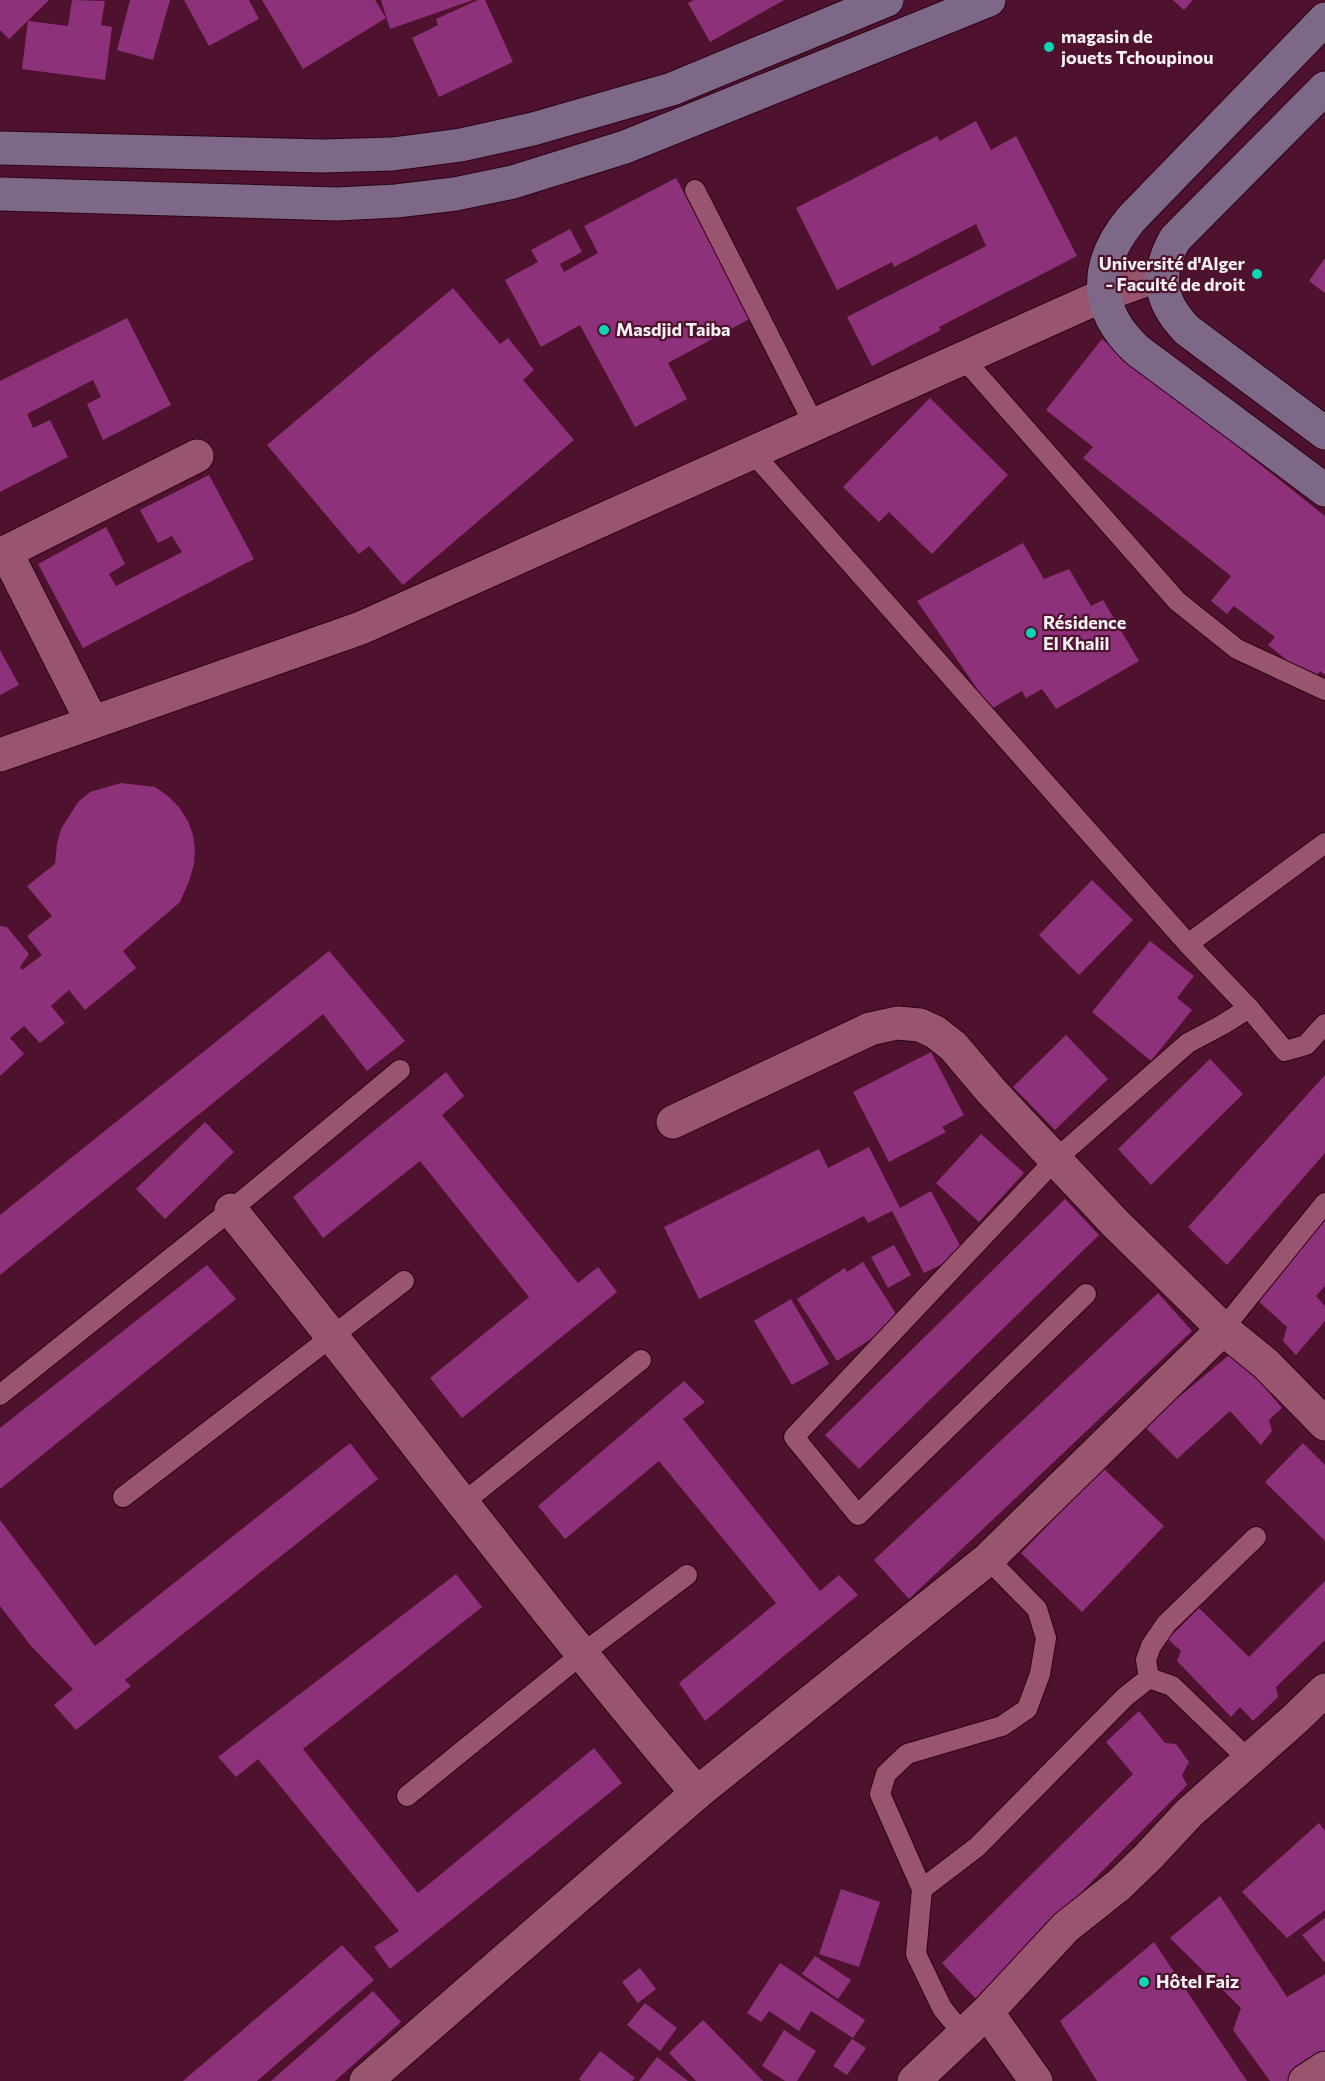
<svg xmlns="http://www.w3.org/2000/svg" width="1325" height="2081" font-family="Commissioner,sans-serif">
<rect width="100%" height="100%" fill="#4f122e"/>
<g fill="#8d317a">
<path d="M0 0H49L9 39 0 30Z"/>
<path d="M72 0 105 1 101 25 112 27 105 80 22 69 28 21 68 26Z"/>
<path d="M130 0H170L153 60 117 50Z"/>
<path d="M184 0H249L259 19 209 46Z"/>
<path d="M262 0H375L386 18 303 69Z"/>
<path d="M381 0H473L390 29Z"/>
<path d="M478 0H485L513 62 439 97 412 38 438 25 436 19Z"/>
<path d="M694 0H784L710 42 688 3Z"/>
<path d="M1173 0H1193L1184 10Z"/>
<path d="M976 121 991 150 1016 136 1077 256 939 327 941 330 872 366 847 317 986 246 976 224 894 267 892 262 837 290 796 208 937 136 940 141Z"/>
<path d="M676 178 751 318 668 363 687 399 635 427 580 325 541 347 505 280 538 262 531 250 570 229 582 252 560 264 564 272 598 253 584 226Z"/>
<path d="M1325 258V293L1309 281Z"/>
<path d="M453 288 500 344 508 338 534 370 523 380 574 440 403 585 369 546 359 554 267 445Z"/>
<path d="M127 318 171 405 103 440 87 404 101 397 93 380 27 414 33 428 50 420 68 457 0 492V381Z"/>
<path d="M1102 339 1325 516V675L1320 671 1313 681 1268 645 1275 637 1234 606 1227 614 1211 601 1231 576 1083 458 1093 447 1046 410Z"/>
<path d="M930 398 1008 475 932 554 889 512 879 522 843 487Z"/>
<path d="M209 475 254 559 83 648 38 564 106 527 125 564 109 574 116 586 182 552 172 536 158 543 140 510Z"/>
<path d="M1023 543 1044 579 1069 569 1091 606 1103 600 1139 661 1056 709 1042 689 1026 698 1022 691 991 709 917 601Z"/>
<path d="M0 650 19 685 0 695Z"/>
<path d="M121 783 155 787 168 796 179 807 188 821 193 835 195 849 194 864 189 881 180 902 123 951 136 968 85 1010 69 990 51 1006 65 1023 40 1043 24 1026 10 1038 24 1054 0 1076V926L7 927 29 954 20 967 22 970 42 955 27 936 52 916 27 886 55 864 57 844 61 829 78 802 90 792Z"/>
<path d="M1092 880 1133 920 1079 975 1039 935Z"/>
<path d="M1150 941 1194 976 1177 998 1192 1010 1151 1061 1092 1012Z"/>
<path d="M329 951 405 1041 367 1071 323 1014 0 1275V1215Z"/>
<path d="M1066 1035 1108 1079 1055 1130 1013 1087Z"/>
<path d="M931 1052 964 1115 942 1127 946 1132 889 1162 853 1092Z"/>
<path d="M1210 1059 1243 1094 1151 1185 1118 1149Z"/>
<path d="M446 1072 464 1096 442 1115 578 1283 598 1267 617 1292 462 1418 430 1378 529 1297 420 1161 323 1238 293 1197Z"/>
<path d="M1325 1075V1153L1227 1265 1188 1227Z"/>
<path d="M205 1122 234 1152 165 1219 136 1189Z"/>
<path d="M981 1134 1024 1173 979 1222 936 1183Z"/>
<path d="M869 1147 900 1208 931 1191 964 1253 924 1273 892 1211 868 1223 864 1216 699 1299 664 1227 819 1149 828 1168Z"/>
<path d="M1065 1199 1099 1235 859 1469 825 1435Z"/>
<path d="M1325 1219V1286L1316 1296 1325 1306V1321L1296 1355 1283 1341 1287 1327 1255 1298Z"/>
<path d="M894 1245 911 1275 888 1288 871 1257Z"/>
<path d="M863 1262 900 1320 837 1361 797 1299 845 1268 847 1272Z"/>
<path d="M207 1265 236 1299 0 1489V1428Z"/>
<path d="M1158 1293 1192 1331 909 1599 874 1560Z"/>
<path d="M791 1299 829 1364 792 1385 754 1321Z"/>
<path d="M1234 1351 1282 1408 1269 1420 1272 1431 1261 1445 1230 1411 1177 1459 1144 1426Z"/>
<path d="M684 1381 705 1402 683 1419 820 1591 839 1575 858 1595 705 1721 679 1683 776 1603 659 1461 565 1539 538 1506Z"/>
<path d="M350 1443 378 1479 125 1680 131 1686 76 1730 54 1705 73 1689 31 1646 0 1606V1520L95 1646Z"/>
<path d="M1303 1443 1325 1465V1541L1265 1482Z"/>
<path d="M1103 1468 1164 1526 1082 1612 1021 1553Z"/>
<path d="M456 1574 482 1607 303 1749 418 1893 594 1748 622 1783 390 1969 374 1947 399 1931 258 1759 236 1777 218 1757Z"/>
<path d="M1325 1581V1640L1276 1687 1278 1697 1253 1721 1240 1707 1231 1717 1177 1661 1181 1651 1168 1639 1199 1608 1249 1657Z"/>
<path d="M1139 1711 1165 1743 1176 1744 1189 1762 1182 1775 1187 1785 976 1999 942 1963 1133 1774 1106 1742Z"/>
<path d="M1319 1823 1325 1831V1910L1287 1938 1242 1892Z"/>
<path d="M841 1889 880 1902 859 1967 819 1954Z"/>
<path d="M1220 1896 1287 1997 1325 1974V2064L1298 2081H1270L1233 2030 1241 2008 1170 1938Z"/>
<path d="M1325 1918V1961L1324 1962 1302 1935Z"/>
<path d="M1154 1942 1247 2081H1097L1060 2021Z"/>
<path d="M342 1945 374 1980 257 2081H183Z"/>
<path d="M815 1956 851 1980 838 1999 802 1974Z"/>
<path d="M780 1963 865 2020 853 2038 811 2011 799 2031 769 2011 761 2022 747 2013Z"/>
<path d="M640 1968 656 1989 638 2003 622 1982Z"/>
<path d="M373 1991 401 2022 335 2081H271Z"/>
<path d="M645 2003 677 2028 660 2051 627 2025Z"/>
<path d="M703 2020 763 2081H696L669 2053Z"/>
<path d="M784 2030 816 2051 797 2081H785L762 2066Z"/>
<path d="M852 2039 866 2048 847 2075 833 2066Z"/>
<path d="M600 2051 635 2078 632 2081H581L579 2079Z"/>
<path d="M657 2057 688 2081H639Z"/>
</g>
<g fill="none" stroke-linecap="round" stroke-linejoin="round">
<defs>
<g id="lane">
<path d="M695 190 814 424"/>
<path d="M963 358 1177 601 1237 649 1325 690"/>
<path d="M752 452 1188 944 1249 1008"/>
<path d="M1188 944 1325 843"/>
<path d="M1086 1294 858 1515 794 1437 1056 1159 1188 1043 1222 1025 1249 1008 1285 1051 1306 1045 1325 1024"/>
<path d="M1223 1329 1325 1203"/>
<path d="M0 1395 231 1210 400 1070"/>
<path d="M123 1497 404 1281"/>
<path d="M463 1503 641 1360"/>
<path d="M1149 1678 1146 1660 1151 1646 1166 1624 1256 1537"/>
<path d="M407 1796 582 1654 687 1575"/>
<path d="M922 1889 977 1847 1126 1696 1149 1678 1172 1686 1249 1760"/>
<path d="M963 2034 942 2008 916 1954 922 1889 880 1794 886 1774 907 1754 1002 1726 1027 1709 1040 1674 1046 1638 1037 1609 988 1559"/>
</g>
<g id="street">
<path d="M6 552 92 722"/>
<path d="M0 555 197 456"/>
<path d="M0 755 361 628 1104 295 1162 274"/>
<path d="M673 1122 870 1029 897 1023 920 1025 935 1032 953 1046 992 1092 1115 1223 1223 1329 1266 1364 1325 1424"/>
<path d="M231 1210C388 1403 536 1604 697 1793"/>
<path d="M987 2012 1036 2081"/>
<path d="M366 2081 697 1793 988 1559 1223 1329"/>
<path d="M914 2081 987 2012 1066 1927 1119 1885 1148 1857 1189 1813 1294 1720 1325 1690"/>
<path d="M1305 2081 1325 2068"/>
</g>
<g id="secondary">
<path d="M1325 19 1131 219C1094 264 1093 309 1137 350L1325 490"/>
<path d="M1325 88 1175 239C1155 275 1159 301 1187 330L1325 433"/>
<path d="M0 148 322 156 393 154 461 145 533 129 672 89 887 0"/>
<path d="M0 194 337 204 396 201 455 194 513 182 625 147 989 0"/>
</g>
</defs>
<use href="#lane" stroke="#2d0216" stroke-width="22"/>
<use href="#street" stroke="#2d0216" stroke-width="35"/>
<use href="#secondary" stroke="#2d0216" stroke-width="35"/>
<use href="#lane" stroke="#99556f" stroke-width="20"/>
<use href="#street" stroke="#99556f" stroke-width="33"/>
<use href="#secondary" stroke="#7e6888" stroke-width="33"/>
</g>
<g fill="#0cd5b5" stroke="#4f122e" stroke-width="2">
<circle cx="1049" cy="47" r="6"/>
<circle cx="1257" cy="274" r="6"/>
<circle cx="604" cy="330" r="6"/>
<circle cx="1031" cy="633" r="6"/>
<circle cx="1144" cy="1982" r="6"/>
</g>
<g text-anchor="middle" stroke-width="4.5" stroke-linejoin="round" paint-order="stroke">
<g font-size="18" font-weight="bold" fill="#faf2f4" stroke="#4f122e" text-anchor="start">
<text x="1061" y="43">magasin de<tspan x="1061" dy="21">jouets Tchoupinou</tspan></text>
<text x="1245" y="270" text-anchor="end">Université d'Alger<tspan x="1245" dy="21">- Faculté de droit</tspan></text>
<text x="616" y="336">Masdjid Taiba</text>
<text x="1043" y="629">Résidence<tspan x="1043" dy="21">El Khalil</tspan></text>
<text x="1156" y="1988">Hôtel Faiz</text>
</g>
</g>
</svg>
